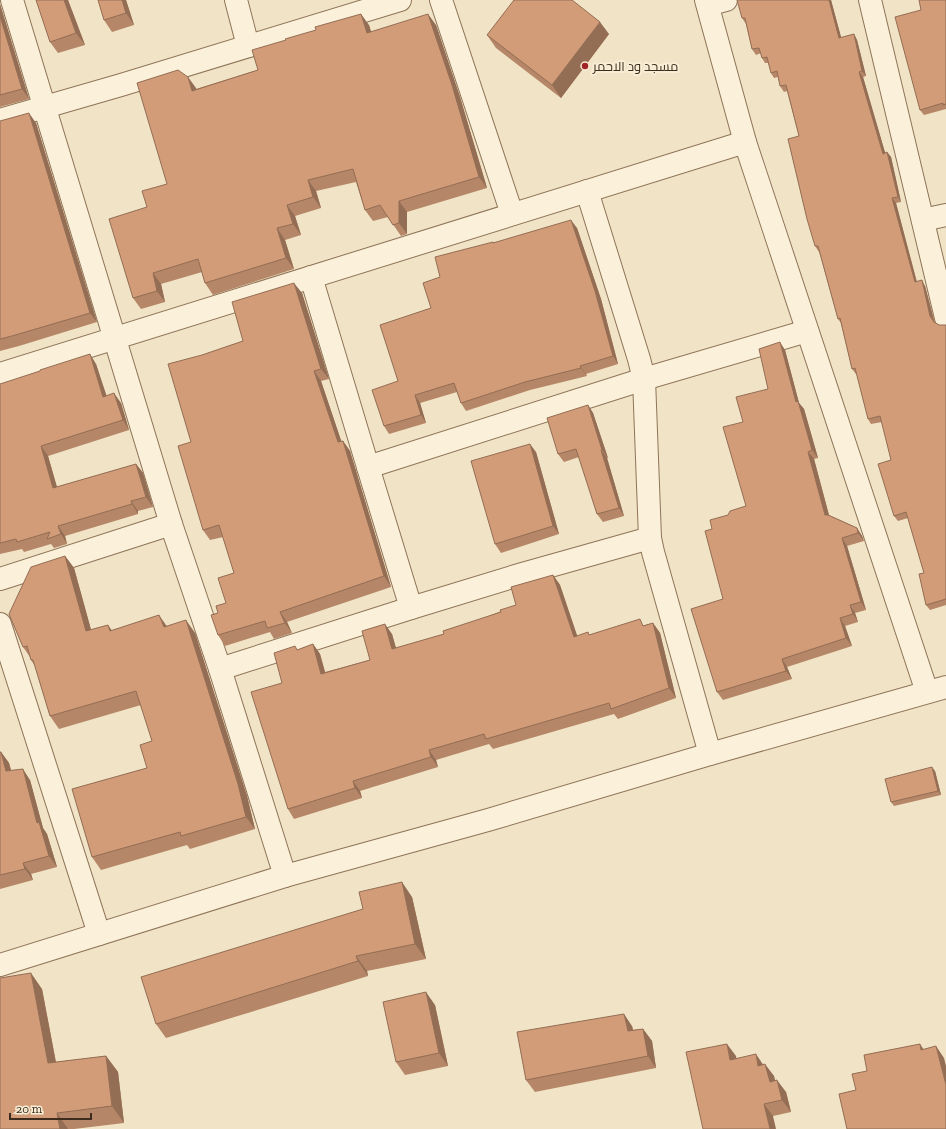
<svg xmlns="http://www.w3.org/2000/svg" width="946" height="1129" font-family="'Zilla Slab',Cairo,serif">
<rect width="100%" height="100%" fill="#f1e3c5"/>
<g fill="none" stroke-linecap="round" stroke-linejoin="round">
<defs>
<g id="street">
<path d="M12 0 171 524 220 669 285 876"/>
<path d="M236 0 248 46"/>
<path d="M441 0 512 214"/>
<path d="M706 0 745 142 927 692"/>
<path d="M870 0 946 318"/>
<path d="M708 5 726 0"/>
<path d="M0 120 121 85 400 0"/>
<path d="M923 220 946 215"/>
<path d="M311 277 368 467 411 608"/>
<path d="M0 374 745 142"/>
<path d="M368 467 644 379 807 331"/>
<path d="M650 538 653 552 710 754"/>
<path d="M0 579 171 524"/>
<path d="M0 624 99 934"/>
<path d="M220 669 411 608 522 574 650 538 644 379 639 359 587 191"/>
<path d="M0 965 285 876 488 820 710 754 946 687"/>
</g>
</defs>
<use href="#street" stroke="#8e7459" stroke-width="24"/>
<use href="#street" stroke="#fbf0d9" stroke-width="22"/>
</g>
<g fill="#b58667">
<path d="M0 0V4L29 99 0 107Z"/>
<path d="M68 0 85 45 58 53 50 42Z"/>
<path d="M98 0H126L134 25 112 32 104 20Z"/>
<path d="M831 0 841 38 854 34 857 40 866 76 863 77 885 153 887 152 891 157 901 202 896 203 917 282 925 286 935 322 939 325H946V605L930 610 926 605 924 573 908 518 898 521 894 516 891 460 882 422 871 424 868 419 857 374H856L852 369 841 323 838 319 819 251V252L815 246 799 136 787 91 784 92 780 86 778 77 774 78 771 73 768 63H765L762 58 761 53 756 55 752 49 746 24 742 18Z"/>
<path d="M946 0V109L924 115 920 110 921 10Z"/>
<path d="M369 25 371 32 436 25 460 97 487 188 407 212V234L401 236 388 217 373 221 365 210 356 182 316 191 321 208 295 216 301 235 285 240 294 269 213 295 205 283 202 272 161 284 165 302 141 309 133 298 147 207 167 184 196 88V89L258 70Z"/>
<path d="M609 34 561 98 496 48 487 35Z"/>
<path d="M0 121 36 123 97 322 19 346 0 351Z"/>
<path d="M577 228 601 299 618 364 586 374 587 376 530 390 466 411 461 403 457 392 420 403 426 423 389 434 384 426 398 381 431 308 440 277 493 242 494 243Z"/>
<path d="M302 293 329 379 321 381 341 441H343L350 451 391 587 287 622 292 633 274 639 270 632 225 646 218 635V613L226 603 234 573 223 537 210 540 203 530 191 442 202 355 243 341Z"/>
<path d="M785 350 799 403 804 409 818 458 814 459 829 515 857 528 862 536 864 541 847 546 866 610 855 613 858 622 845 626 852 646 787 667 792 679 723 700 717 692 723 599 712 529 728 515 746 506 743 422 768 389Z"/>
<path d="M96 364 106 396 121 403 129 430 48 456 57 487 136 464 143 473 153 507 138 511V514L65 536 67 544 54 548 51 544 24 552 22 549 0 554V384Z"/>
<path d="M588 405 593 413 608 458H607L624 516 603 522 597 514 579 457 564 462 558 454Z"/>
<path d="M536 452 559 534 501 553 495 544Z"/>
<path d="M65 556 74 568 91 630 108 625 112 631 167 626 195 633 247 796 255 829 190 849 187 845 101 870 92 857 147 768 152 741 141 705 59 729 50 716 35 666 31 660 30 657 23 647Z"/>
<path d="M553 575 560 585 577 636 590 635 645 625 653 623 660 633 676 698 618 719 614 714 493 749 489 744 436 760 438 767 360 791 362 798 294 819 288 809 297 650 313 644 320 654 325 672 370 660 392 634 396 648 444 634 516 605Z"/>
<path d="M0 752H1L9 763 11 770 30 780 43 828 47 834 57 867 31 874 33 880 0 889Z"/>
<path d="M935 771 941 795 894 806 891 802Z"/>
<path d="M412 897 426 959 367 971 368 976 166 1038 156 1024Z"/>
<path d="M42 989 56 1062 106 1056 118 1072 124 1123 74 1129H0Z"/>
<path d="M435 1005 448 1066 405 1075 396 1062Z"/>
<path d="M632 1026 633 1030 643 1029 652 1041 656 1068 535 1092 526 1080Z"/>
<path d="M736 1056V1058L763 1065 774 1076 775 1081 786 1092 791 1112 773 1116 703 1129Z"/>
</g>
<g fill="#936d54">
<path d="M0 0V4L29 99 22 89 0 16Z"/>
<path d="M64 0H68L85 45 76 33Z"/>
<path d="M122 0H126L134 25 126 13Z"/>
<path d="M829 0H831L843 44 839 38Z"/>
<path d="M361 14 369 25 375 45 367 33Z"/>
<path d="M428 14 436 25 460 97 487 188 479 177Z"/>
<path d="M600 22 609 34 561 98 552 85Z"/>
<path d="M854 34 857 40 866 76 862 71Z"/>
<path d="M859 72 863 77 887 159 883 154Z"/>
<path d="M188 77 196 88 200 102 192 91Z"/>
<path d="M29 113 36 123 97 322 90 313Z"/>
<path d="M887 152 891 157 901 202 898 197Z"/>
<path d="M308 180 316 191 321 208 313 197Z"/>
<path d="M892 198 896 203 918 287 915 282Z"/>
<path d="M399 201 407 212V234L399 223Z"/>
<path d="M287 205 295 216 301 235 293 224Z"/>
<path d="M571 220 577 228 601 299 618 364 613 356Z"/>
<path d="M277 228 285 240 294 269 286 258Z"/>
<path d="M153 273 161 284 165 302 157 291Z"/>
<path d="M922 280 925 286 934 321 937 327 930 316Z"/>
<path d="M294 283 302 293 329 379 321 369Z"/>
<path d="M780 342 785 350 799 403 804 409 818 458 812 450 796 402Z"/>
<path d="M90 354 96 364 110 406 103 397Z"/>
<path d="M580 366 586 374 587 376 581 368Z"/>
<path d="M314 371 321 381 345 452 338 442Z"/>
<path d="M114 393 121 403 129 430 123 420Z"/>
<path d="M415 395 420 403 426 423 421 415Z"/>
<path d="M588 405 593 413 608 458 602 450Z"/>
<path d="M343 441 350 451 391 587 384 576Z"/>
<path d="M530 444 536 452 559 534 553 526Z"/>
<path d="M41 446 48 456 60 498 53 488Z"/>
<path d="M601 450 607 458 624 516 619 508Z"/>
<path d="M808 452 814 459 831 523 825 515Z"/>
<path d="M136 464 143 473 153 507 146 497Z"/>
<path d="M131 501 138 511V514L132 504Z"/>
<path d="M58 526 65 536 67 544 61 534Z"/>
<path d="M857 528 862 536 864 541 858 533Z"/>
<path d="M842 538 847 546 866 610 861 602Z"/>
<path d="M65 556 74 568 95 644 86 631Z"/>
<path d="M553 575 560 585 581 647 574 637Z"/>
<path d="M850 605 855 613 858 622 853 614Z"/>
<path d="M280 612 287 622 292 633 285 623Z"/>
<path d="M159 615 168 628 164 627Z"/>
<path d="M840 618 845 626 852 646 846 638Z"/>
<path d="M186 620 195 633 247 796 255 829 246 817Z"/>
<path d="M653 623 660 633 676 698 669 688Z"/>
<path d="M385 624 392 634 399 659 392 649Z"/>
<path d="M108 625 117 638 110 631Z"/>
<path d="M313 644 320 654 328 683 321 674Z"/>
<path d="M782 659 787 667 792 679 786 671Z"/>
<path d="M429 750 436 760 438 767 431 757Z"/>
<path d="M1 752 9 763 14 782 6 771Z"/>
<path d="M932 767 935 771 941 795 938 791Z"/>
<path d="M23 769 30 780 43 828 47 834 57 867 49 856 37 823Z"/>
<path d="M353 781 360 791 362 798 355 788Z"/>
<path d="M23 863 31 874 33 880 25 869Z"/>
<path d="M402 882 412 897 426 959 415 944Z"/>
<path d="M356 956 367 971 368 976 358 961Z"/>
<path d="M31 973 42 989 59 1079 48 1063Z"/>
<path d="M426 992 435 1005 448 1066 439 1053Z"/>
<path d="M624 1014 632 1026 636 1043 628 1031Z"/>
<path d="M643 1029 652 1041 656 1068 648 1056Z"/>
<path d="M727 1044 736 1056 739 1071 730 1060Z"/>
<path d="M920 1044 928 1056 921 1050Z"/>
<path d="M936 1046 944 1058 946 1066V1085Z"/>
<path d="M756 1054 764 1066H758Z"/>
<path d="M106 1056 118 1072 124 1123 112 1106Z"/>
<path d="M765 1064 774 1076 778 1094 770 1082Z"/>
<path d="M777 1080 786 1092 791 1112 782 1100Z"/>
<path d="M764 1104 773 1116 776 1129H770Z"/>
<path d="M57 1113 68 1129H60Z"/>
</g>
<g fill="#d29c78" stroke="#936d54">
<path d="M36 0H64L76 33 50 42Z"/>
<path d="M98 0H122L126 13 104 20Z"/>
<path d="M514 0H572L600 22 552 85 487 35Z"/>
<path d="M737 0H829L839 38 854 34 862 71 859 72 883 154 887 152 898 197 892 198 915 282 922 280 930 316 934 322 939 325H946V599L926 605 919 574 924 573 906 512 894 516 878 464 891 460 880 416 868 419 855 368 852 369 840 318 838 319 818 246H815L807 219 788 139 799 136 786 85 780 86 777 71 771 73 767 57 762 58 759 48 752 49 745 18H742Z"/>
<path d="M919 0H946V104L943 105V103L920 110 895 17 921 10Z"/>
<path d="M361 14 367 33 428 14 452 85 479 177 399 201V223L393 225 380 205 365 210 353 169 308 180 313 197 287 205 293 224 277 228 286 258 205 283 198 259 153 273 157 291 133 298 109 219 147 207 142 191 167 184 137 83 178 70 188 77 192 91 258 70 252 50 286 40 285 39 316 30 315 27Z"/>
<path d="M0 16 22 89 0 95Z"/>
<path d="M29 113 90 313 12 336 0 339V121Z"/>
<path d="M571 220 595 291 613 356 580 366 581 368 525 382 461 403 454 383 415 395 421 415 384 426 372 390 398 381 380 325 431 308 423 283 440 277 435 257 493 242V243Z"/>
<path d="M294 283 321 369 314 371 338 442 343 441 384 576 280 612 285 623 267 628 265 621 218 635 211 615 218 613 216 606 226 603 218 578 234 573 219 525 203 530 178 446 191 442 168 364 202 355 243 341 232 302Z"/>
<path d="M780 342 796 402 798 401 812 450 808 452 825 515H828L857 528 858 533 842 538 861 602 850 605 853 614 840 618 846 638 782 659 786 671 717 692 691 609 723 599 705 531 712 529 710 520 728 515 730 511 746 506 723 427 743 422 736 397 768 389 759 349Z"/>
<path d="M90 354 103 397 114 393 123 420 41 446 53 488 136 464 146 497 131 501 132 504 58 526 61 534 47 539 50 532 17 542 16 539 0 543V384L40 371V370Z"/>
<path d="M588 405 602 450H601L619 508 597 514 576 449 558 454 547 418Z"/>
<path d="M530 444 553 526 495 544 471 461Z"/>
<path d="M65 556 86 631 108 625 110 631 159 615 164 627 186 620 238 784 246 817 181 836 180 832 92 857 72 789 147 768 140 745 152 741 136 691 50 716 33 660H31L27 646 23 647 9 614 31 567Z"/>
<path d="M553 575 574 637 588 632 589 635 640 619 643 626 653 623 669 688 611 709 609 703 486 739 484 734 429 750 431 757 353 781 355 788 288 809 251 692 282 683 274 653 295 646 297 650 313 644 321 674 370 660 362 631 385 624 392 649 444 634 443 631 501 612 500 610 516 605 511 587Z"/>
<path d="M0 752H1L6 771 23 769 37 823 39 822 49 856 23 863 25 869 0 875Z"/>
<path d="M932 767 938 791 891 802 885 779Z"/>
<path d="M402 882 415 944 356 956 358 961 156 1024 141 977 363 909 359 892Z"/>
<path d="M31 973 48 1063 106 1056 112 1106 57 1113 60 1129H0V978Z"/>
<path d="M426 992 439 1053 396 1062 383 1002Z"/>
<path d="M624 1014 628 1031 643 1029 648 1056 526 1080 517 1032Z"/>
<path d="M727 1044 730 1060 756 1054 758 1066 765 1064 770 1082 777 1080 782 1100 764 1104 770 1129H703L686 1052Z"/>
<path d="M920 1044 921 1050 936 1046 946 1085V1129H847L839 1094 856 1090 852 1074 867 1071 864 1055Z"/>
</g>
<circle fill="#a12528" stroke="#f8edd5" stroke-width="1.5" cx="585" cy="66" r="4"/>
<g text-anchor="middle" stroke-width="4" stroke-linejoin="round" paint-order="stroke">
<g font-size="13" fill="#3d2c1e" stroke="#f8edd5" text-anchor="start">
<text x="593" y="71">مسجد ود الاحمر</text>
</g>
</g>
<path d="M10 1113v6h81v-6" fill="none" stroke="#3d2c1e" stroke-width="2"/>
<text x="16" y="1113" font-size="12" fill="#3d2c1e" stroke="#f8edd5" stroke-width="3" paint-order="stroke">20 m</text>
</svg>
